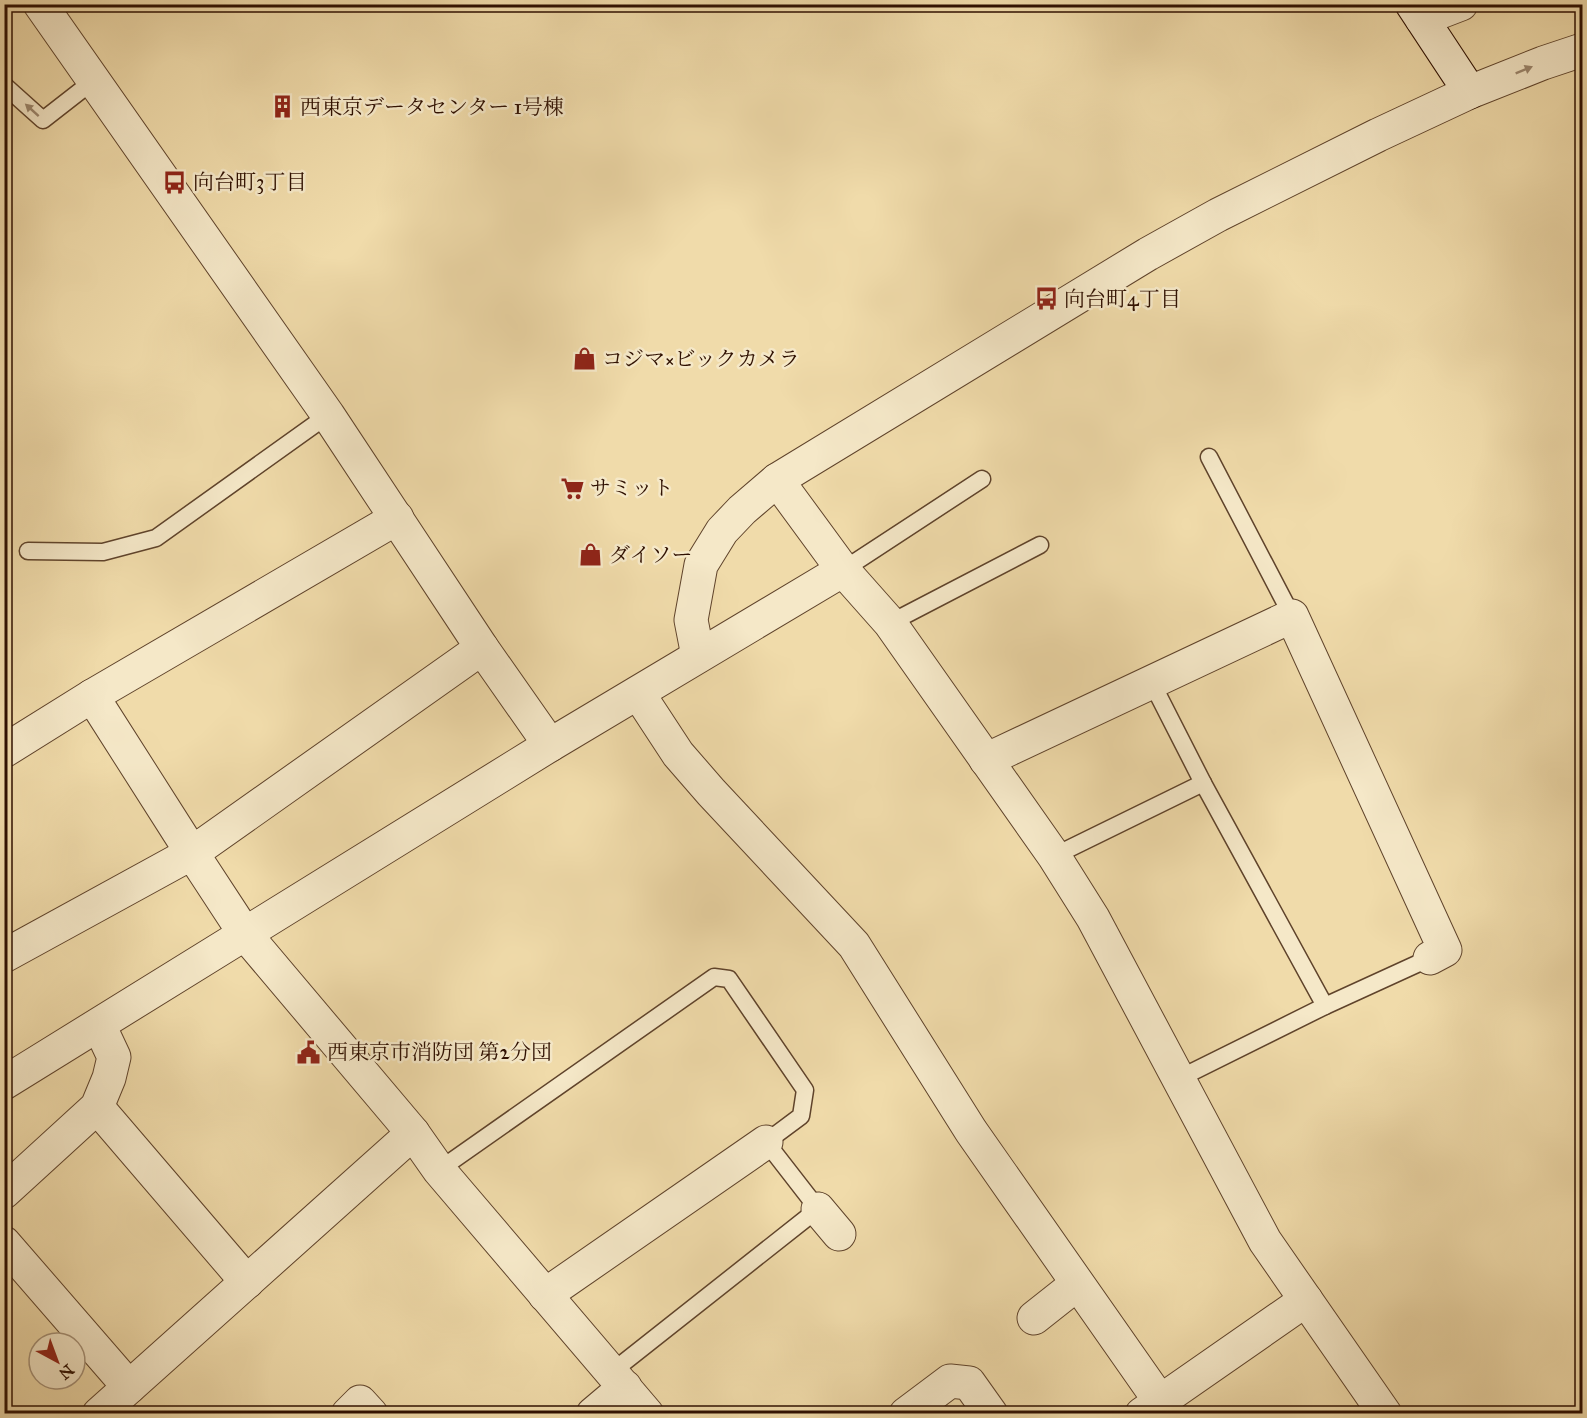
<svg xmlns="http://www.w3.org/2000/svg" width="1587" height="1418" font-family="'IM FELL Great Primer','Noto Serif JP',serif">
<rect width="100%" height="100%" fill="#f0dbaa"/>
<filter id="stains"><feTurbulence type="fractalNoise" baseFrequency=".00333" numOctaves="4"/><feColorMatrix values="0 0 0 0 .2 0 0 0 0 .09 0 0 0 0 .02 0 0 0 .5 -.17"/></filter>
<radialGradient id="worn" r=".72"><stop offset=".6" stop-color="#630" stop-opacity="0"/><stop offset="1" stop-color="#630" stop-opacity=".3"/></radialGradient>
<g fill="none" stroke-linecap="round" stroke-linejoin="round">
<defs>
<g id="lane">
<path d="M4 85 43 120 93 81"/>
<path d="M1209 457 1292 616"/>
<path d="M28 551 103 552 156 538 328 415"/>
<path d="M843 570 982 479"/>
<path d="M890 623 1040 545"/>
<path d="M1152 683 1203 783 1325 1006"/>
<path d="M1054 856 1203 783"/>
<path d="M1178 1079 1325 1006 1430 958"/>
<path d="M439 1170 714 977 729 979 805 1090 801 1116 766 1142 818 1209 613 1371"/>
</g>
<g id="street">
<path d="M40 4 328 415 482 648 550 745"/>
<path d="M1422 19 1461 4"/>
<path d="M777 480 843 570 890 623 1054 856 1093 918 1265 1241 1385 1414"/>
<path d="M698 656 691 620 701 565 722 531 742 510 777 480 1148 254 1218 215 1378 135 1470 92 1543 63 1582 50"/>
<path d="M638 693 678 754 711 792 854 945 971 1131 1160 1401"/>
<path d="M92 696 192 853 482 648"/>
<path d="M4 751 92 696 397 518"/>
<path d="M986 760 1292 616 1445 950 1430 958"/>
<path d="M4 956 192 853 245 934 413 1133 439 1170 647 1414"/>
<path d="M4 1083 550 745 843 570"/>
<path d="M97 1107 247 1282"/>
<path d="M4 1192 97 1107 109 1078 114 1057 99 1025"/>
<path d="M818 1209 839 1234"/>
<path d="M4 1243 129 1387"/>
<path d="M545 1295 766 1142"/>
<path d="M1034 1318 1077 1284"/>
<path d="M99 1414 413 1133"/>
<path d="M348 1414 360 1402 371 1414"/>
<path d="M593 1414 625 1387"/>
<path d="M906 1414 950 1381 969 1383 991 1414"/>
<path d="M1142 1414 1306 1300"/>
</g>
<path id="secondary" d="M1412 4 1470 92"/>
</defs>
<use href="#lane" stroke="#5f432b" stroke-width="19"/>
<use href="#street" stroke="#5f432b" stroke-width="35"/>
<use href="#secondary" stroke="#2f1001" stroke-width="35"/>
<use href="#lane" stroke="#f5e8c8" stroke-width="16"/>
<use href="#street" stroke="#f5e8c8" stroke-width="33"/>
<use href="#secondary" stroke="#f5e8c8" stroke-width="33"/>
</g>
<defs><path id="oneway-solid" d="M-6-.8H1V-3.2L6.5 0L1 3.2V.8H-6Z" transform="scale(1.5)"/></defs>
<g fill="#9c876e">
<use href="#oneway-solid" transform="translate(1524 70) rotate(-22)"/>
<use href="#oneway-solid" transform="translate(32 110) rotate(-138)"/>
</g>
<defs>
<symbol id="building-bare" viewBox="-9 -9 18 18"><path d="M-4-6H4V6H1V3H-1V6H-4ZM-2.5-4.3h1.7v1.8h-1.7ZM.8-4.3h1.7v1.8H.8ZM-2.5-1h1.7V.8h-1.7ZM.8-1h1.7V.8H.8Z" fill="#8f2418" stroke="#f5e8c8" stroke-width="2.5" paint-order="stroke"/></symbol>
<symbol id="bus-bare" viewBox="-9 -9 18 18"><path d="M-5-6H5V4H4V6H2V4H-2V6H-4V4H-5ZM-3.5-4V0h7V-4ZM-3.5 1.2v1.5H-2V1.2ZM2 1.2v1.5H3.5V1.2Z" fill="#8f2418" stroke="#f5e8c8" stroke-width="2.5" paint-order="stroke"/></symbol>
<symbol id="shop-bare" viewBox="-9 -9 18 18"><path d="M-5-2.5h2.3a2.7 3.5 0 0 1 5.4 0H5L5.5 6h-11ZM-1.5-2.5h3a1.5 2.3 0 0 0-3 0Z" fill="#8f2418" stroke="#f5e8c8" stroke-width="2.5" paint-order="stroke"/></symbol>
<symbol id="supermarket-bare" viewBox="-9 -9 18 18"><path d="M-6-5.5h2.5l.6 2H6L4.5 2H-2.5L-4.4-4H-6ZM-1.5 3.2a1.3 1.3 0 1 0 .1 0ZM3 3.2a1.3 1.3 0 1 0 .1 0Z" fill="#8f2418" stroke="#f5e8c8" stroke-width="2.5" paint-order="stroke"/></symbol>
<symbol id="civic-bare" viewBox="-9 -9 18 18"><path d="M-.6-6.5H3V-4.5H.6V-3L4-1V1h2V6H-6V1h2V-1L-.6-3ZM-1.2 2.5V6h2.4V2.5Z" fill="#8f2418" stroke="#f5e8c8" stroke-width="2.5" paint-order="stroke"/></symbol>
</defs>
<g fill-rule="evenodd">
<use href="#building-bare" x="266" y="90" width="33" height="33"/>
<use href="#bus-bare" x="158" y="166" width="33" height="33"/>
<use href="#bus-bare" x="1030" y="282" width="33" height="33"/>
<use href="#shop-bare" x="568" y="342" width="33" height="33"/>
<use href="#supermarket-bare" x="556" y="472" width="33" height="33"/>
<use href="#shop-bare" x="574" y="538" width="33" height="33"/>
<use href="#civic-bare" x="292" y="1036" width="33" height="33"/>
</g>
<g text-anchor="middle" stroke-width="5" stroke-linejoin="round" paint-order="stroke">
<g font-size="21" fill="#2f1001" stroke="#f5e8c8" text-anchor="start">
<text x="300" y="114">西東京データセンター 1号棟</text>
<text x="193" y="189">向台町3丁目</text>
<text x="1064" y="306">向台町4丁目</text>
<text x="602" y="366">コジマ×ビックカメラ</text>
<text x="590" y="495">サミット</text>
<text x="609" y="562">ダイソー</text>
<text x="327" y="1059">西東京市消防団 第2分団</text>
</g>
</g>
<rect width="1587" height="1418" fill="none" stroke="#f0dbaa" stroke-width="24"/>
<rect x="6" y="6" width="1575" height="1406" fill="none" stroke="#2f1001" stroke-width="3"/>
<rect x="12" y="12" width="1563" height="1394" fill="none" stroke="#2f1001" stroke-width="1.5"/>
<g transform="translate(57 1361) rotate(139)"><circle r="28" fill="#f5e8c8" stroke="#a69278" stroke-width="1.5"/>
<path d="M0-4.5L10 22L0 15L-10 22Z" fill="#8f2418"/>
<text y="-9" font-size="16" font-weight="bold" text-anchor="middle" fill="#2f1001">N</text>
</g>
<rect width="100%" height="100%" filter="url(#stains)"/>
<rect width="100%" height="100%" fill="url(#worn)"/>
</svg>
